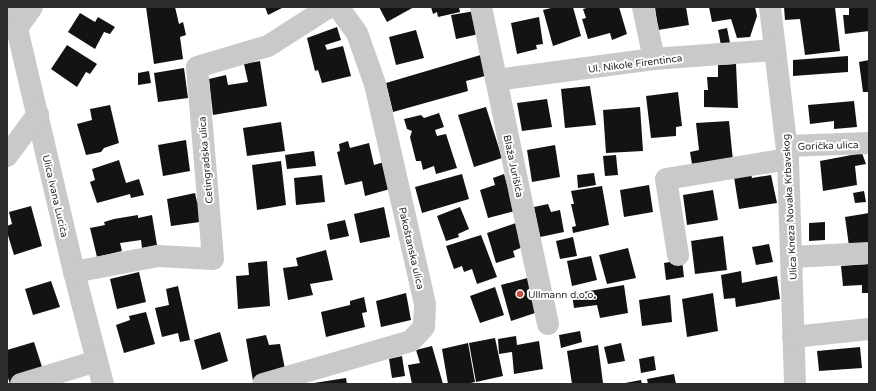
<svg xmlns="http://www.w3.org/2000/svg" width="876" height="391" font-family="'Varela Round',sans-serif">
<rect width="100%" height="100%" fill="#fff"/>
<g fill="#131313">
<path d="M146 7H175L179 24 183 22 186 35 180 37 183 59 154 64Z"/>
<path d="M265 7H284L268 15Z"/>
<path d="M379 7H414L387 22Z"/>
<path d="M431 7H459L460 12 438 17 437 12 433 14Z"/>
<path d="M555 7H573L581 36 553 46 543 10Z"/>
<path d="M590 7H619L627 34 612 40 610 33 588 39 582 19 586 18 583 9Z"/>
<path d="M655 7H686L689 25 658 30Z"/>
<path d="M709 7H755L757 16 750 37 737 38 731 19 712 22Z"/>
<path d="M784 7H835L840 51 805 55 800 19 785 20Z"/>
<path d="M849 7H869V31L845 34 843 15H849Z"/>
<path d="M475 11 479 34 456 39 451 15Z"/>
<path d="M80 13 95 22 98 17 115 27 110 34 104 32 95 49 68 32Z"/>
<path d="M539 17 543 44 536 45 537 49 517 54 511 23Z"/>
<path d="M337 27 341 40 325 45 327 50 343 46 351 76 322 83 318 70 315 71 307 38Z"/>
<path d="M727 28 730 43 721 45 718 30Z"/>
<path d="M416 30 424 58 396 65 389 37Z"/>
<path d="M67 45 97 64 90 74 86 72 77 87 51 69Z"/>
<path d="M484 54 489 75 466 81 468 91 393 112 386 83Z"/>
<path d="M848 56V72L793 76V60Z"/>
<path d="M869 60V92H863L859 62Z"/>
<path d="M260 61 267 106 213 115 209 79 226 75 228 85 248 82 244 64Z"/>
<path d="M736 64 738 108 704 107V90H708L707 77H718V65Z"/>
<path d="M184 68 188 98 158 102 154 73Z"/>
<path d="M149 71 151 83 138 85V73Z"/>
<path d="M590 86 596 125 565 128 561 89Z"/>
<path d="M678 92 682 126 676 127V136L651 138 646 96Z"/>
<path d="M547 99 552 127 522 131 517 103Z"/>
<path d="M854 101 857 127 834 129V121L810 124 808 105Z"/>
<path d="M110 105 119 143 104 148 101 152 86 155 77 124 92 120 90 109Z"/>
<path d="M486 107 502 158 474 167 458 115Z"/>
<path d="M640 107 643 151 606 153 603 110Z"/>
<path d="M439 113 444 127 435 130 437 136 446 134 457 168 436 174 434 166 423 170 421 161H416L410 137 412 131 407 129 404 119 421 115 424 118Z"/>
<path d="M729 121 733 161 692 164 690 152 699 150 696 123Z"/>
<path d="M281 122 285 151 247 156 243 128Z"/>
<path d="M186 140 190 171 163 176 158 145Z"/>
<path d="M348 141 350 148 369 143 374 165 384 162 390 189 365 196 362 181 345 185 337 152 340 151 339 144Z"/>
<path d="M555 145 560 177 532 182 527 150Z"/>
<path d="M314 151 316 166 287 169 285 155Z"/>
<path d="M862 153 866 164 855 166 857 185 823 191 820 161Z"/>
<path d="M616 155 618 175 605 176 603 156Z"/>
<path d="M119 160 126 183 139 179 144 195 131 198 130 194 97 203 90 182 95 180 92 169Z"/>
<path d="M281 161 286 205 257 210 252 165Z"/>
<path d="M594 173 596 185 578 188 577 175Z"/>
<path d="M462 174 469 199 422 213 415 187Z"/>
<path d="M504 174 515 211 488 218 480 190 495 185 493 178Z"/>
<path d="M751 174 752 178 771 175 777 203 739 209 734 177Z"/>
<path d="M322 175 325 202 296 205 294 178Z"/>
<path d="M649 185 653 212 624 217 620 190Z"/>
<path d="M602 186 609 225 573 233 572 227 576 226 571 204H574L571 191Z"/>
<path d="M713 190 718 220 687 225 683 195Z"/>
<path d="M864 191 866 202 855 203 853 193Z"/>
<path d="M195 193 197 202H206L207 221 171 226 167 199Z"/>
<path d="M548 204 551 212 560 210 564 232 540 237 534 207Z"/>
<path d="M31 206 42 246 14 255 7 232V226L12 224 9 212Z"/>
<path d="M384 207 390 237 360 243 354 214Z"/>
<path d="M460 207 469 229 458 234 459 237 446 241 437 216Z"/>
<path d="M869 213V243L849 246 845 217Z"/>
<path d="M138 215V218L152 215 157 245 142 248 141 240 120 243 122 251 97 257 90 228 105 225 104 222 114 219Z"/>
<path d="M345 220 349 236 330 240 327 224Z"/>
<path d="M825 222V240L809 241V223Z"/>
<path d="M516 223 523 247 513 251 515 257 496 263 487 233Z"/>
<path d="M481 235 497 277 477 284 472 269 464 272 462 266 454 269 446 246Z"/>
<path d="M723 236 727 270 695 274 691 241Z"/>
<path d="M573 237 577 256 560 259 556 241Z"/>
<path d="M769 244 773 262 756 265 752 247Z"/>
<path d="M628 248 636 278 607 284 599 255Z"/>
<path d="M326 250 333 280 310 284 313 295 288 300 283 268 298 266 296 258Z"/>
<path d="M591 256 597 280 572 286 567 261Z"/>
<path d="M682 260 684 277 666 280 664 263Z"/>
<path d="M267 261 270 306 238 309 236 276 249 275 248 263Z"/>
<path d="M869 264V293H862V285L843 286 841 266Z"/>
<path d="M741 271 742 283 777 276 780 299 736 307 735 298 724 299 721 275Z"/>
<path d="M139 272 146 302 117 309 110 279Z"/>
<path d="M531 277 535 313 511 321 501 285Z"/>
<path d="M51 281 60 307 33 315 25 289Z"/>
<path d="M624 285 628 313 600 318 597 305 574 308 572 294Z"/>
<path d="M178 286 190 340 180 342 178 333 162 337 155 308 169 305 166 289Z"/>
<path d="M495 287 504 315 480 323 470 296Z"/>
<path d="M406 293 411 320 381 327 376 301Z"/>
<path d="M713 293 718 331 687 337 682 299Z"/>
<path d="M670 295 672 322 642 326 639 300Z"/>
<path d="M364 297 367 312 362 313 365 327 326 337 321 312 350 305V301Z"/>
<path d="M146 312 155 344 124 353 116 325 130 320 129 316Z"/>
<path d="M580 331 582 342 561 348 559 335Z"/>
<path d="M220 332 228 361 202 370 194 340Z"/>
<path d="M266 335 269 345 280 344 286 374 253 381 246 339Z"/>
<path d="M516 336 517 345 539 341 543 369 514 374 512 352 499 354 498 339Z"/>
<path d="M495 338 503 376 476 382 469 343Z"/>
<path d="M34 342 44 373 10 384 7 375V350Z"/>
<path d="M468 343 475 382 466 384H448L442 349Z"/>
<path d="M621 343 625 361 608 364 604 347Z"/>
<path d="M598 345 603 383 572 384 567 351Z"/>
<path d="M432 346 443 384H412L408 365 420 363 416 350Z"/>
<path d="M860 347 862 368 819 371 817 351Z"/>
<path d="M402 356 405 376 392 378 389 359Z"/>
<path d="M654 356 656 370 641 373 639 359Z"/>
<path d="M674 374 676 384H648L647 379Z"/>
<path d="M346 378 347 384H314V383Z"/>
<path d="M641 380 642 384H625V383Z"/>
</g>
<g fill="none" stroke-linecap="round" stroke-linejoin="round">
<g stroke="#c9c9c9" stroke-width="22">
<path d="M12 7 74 272 103 384"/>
<path d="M481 7 520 194 548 324"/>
<path d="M643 7 654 59"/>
<path d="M770 7 788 159 795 384"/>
<path d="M17 28 32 7"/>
<path d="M496 80 654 59 775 50"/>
<path d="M787 146 869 143"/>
<path d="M7 156 38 114"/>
<path d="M678 255 666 179 788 159"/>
<path d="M792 257 869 253"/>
<path d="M74 272 158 256 213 259 197 67 268 46 329 7"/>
<path d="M793 337 869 329"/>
<path d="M21 384 97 361"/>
<path d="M263 384 411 341 424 327 425 304 375 84 357 33 338 7"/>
</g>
</g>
<circle fill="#d2513e" stroke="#fff" stroke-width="1.5" cx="520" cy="294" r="4"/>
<g text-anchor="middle" stroke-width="4" stroke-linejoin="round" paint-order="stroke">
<g font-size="10" fill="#2c2c2c" stroke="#fff">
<text transform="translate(635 63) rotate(-7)" y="4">Ul. Nikole Firentinca</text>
<text transform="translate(828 145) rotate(-2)" y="4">Gorička ulica</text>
<text transform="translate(205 160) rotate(-95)" y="4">Cetingradska ulica</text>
<text transform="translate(514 166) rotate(78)" y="4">Blaža Jurišića</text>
<text transform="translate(56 196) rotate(77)" y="4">Ulica Ivana Lucića</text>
<text transform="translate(789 207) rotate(-93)" y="4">Ulica Kneza Novaka Krbavskog</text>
<text transform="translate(412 248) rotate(77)" y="4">Pakoštanska ulica</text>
</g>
<g font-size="10" fill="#2c2c2c" stroke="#fff" text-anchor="start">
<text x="528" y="298">Ullmann d.o.o.</text>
</g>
</g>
<rect width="876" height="391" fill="none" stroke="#2c2c2c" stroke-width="16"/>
</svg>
